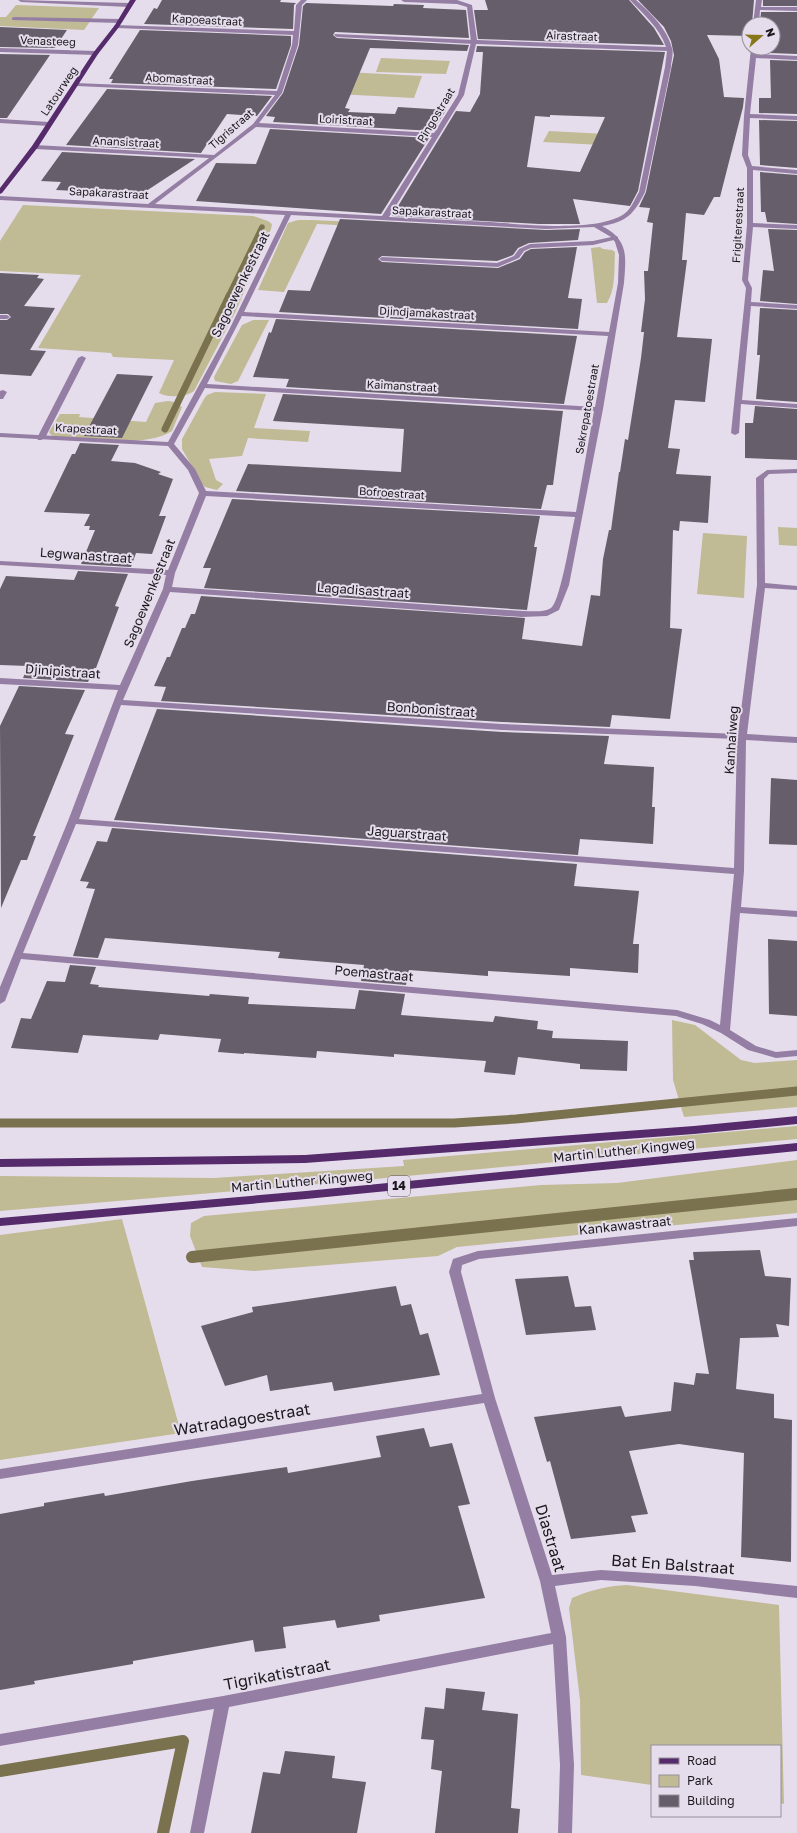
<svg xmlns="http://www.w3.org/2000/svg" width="797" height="1833" font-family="'Golos Text',sans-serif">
<rect width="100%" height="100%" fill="#e6ddec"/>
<g fill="#c0ba95">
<path d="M16 5 99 8 84 30 0 26V17H6Z"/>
<path d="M381 58 450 61 446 74 376 72Z"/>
<path d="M308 70 422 76 414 98 297 92Z"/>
<path d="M549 131 643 136 641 147 543 142Z"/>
<path d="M23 205 253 216 268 221 272 224 271 229 235 313 194 391C186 397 168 398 159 393L174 360 113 357 111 353 38 348 81 275 0 271V241Z"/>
<path d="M312 220 543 231 549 236 317 224 284 292 258 290 288 223 298 220Z"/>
<path d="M600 247 603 249 612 250 615 252C614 270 616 288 607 303H597L591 248Z"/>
<path d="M253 320H269L238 381 231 384 215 381 214 377 242 325Z"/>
<path d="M215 392 266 394 254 428 310 431 308 442 248 438 242 456 209 459 216 480 223 484 217 490 205 487 202 484 182 449V439L204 399 207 395Z"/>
<path d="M168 401 174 402 182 407 172 431C145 448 90 439 57 437L51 435 49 432 60 414H80L79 417 146 422 155 403Z"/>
<path d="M778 527 797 528V546L779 545Z"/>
<path d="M703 533 747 536 744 598 697 594Z"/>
<path d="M672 1020 695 1025 741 1060 755 1063 797 1060V1107L684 1117 673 1080Z"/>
<path d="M797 1126V1139L354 1181 0 1211V1176L214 1178 404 1166 403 1160Z"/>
<path d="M797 1160V1213L457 1247 438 1256 254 1271 202 1267 190 1236 191 1223 204 1216 541 1185 617 1183Z"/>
<path d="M122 1219 181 1433 0 1460V1235Z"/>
<path d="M627 1585 779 1605 784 1804 780 1803V1746H652V1785L581 1775 580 1700 569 1608 572 1598C590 1590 607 1586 627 1585Z"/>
</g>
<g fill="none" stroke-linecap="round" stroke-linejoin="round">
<path stroke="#7a724e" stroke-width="5.5" d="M228 297 262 227"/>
<path stroke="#7a724e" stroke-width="7" d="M165 429 229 296"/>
<path stroke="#7a724e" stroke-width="9" d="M0 1123H454L516 1119 797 1091"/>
<g stroke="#7a724e" stroke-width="12">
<path d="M192 1257 797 1194"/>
<path d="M0 1771 183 1741 163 1833"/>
</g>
</g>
<g fill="#665e6a" fill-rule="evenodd">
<path d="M162 0H281L280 2 296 3 294 5 293 29 144 24 154 8 157 9Z"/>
<path d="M485 0H629L654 28 664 45 478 39 474 10H488Z"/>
<path d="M638 0H754L752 24H749V36L707 35 719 59 724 97 744 98 743 107 720 197H714L704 215 686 213 682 260H687L677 337 712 339 705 402 675 400 668 448 680 449 676 474 711 476 708 523 680 521 679 531 673 530 670 628 682 629 670 719 612 715 610 727 502 722 161 701 166 687 154 686 167 657H170L182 628H185L191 614H195L201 596 525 618 522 639 582 646 591 595 600 596 603 559 609 530H611L619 472H620L625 439 628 440 641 358 644 332H641L645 299 644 271H648L653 223 647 222 650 208 639 207 646 192 674 55 671 41 664 27Z"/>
<rect x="763" y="0" width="34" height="6"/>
<path d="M306 3 393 6 394 4 424 5 423 8 466 10 469 38 335 32 333 35 337 38 469 45 467 51 370 48 345 108 350 109 348 112 395 114 398 107 446 110 433 131 273 122 275 117 266 116 283 93 299 45 303 6Z"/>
<path d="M761 12H797V54L770 53V48H773V24H760Z"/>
<path d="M0 27 67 30 55 48 0 47Z"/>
<path d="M140 30 291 36V45L276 89 111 83 113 79H109Z"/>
<path d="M477 46 665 52 638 191 630 206 573 199 580 224H539L392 216 456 111 470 112 480 94 483 52H476ZM550 115 605 117 580 172 527 167 535 116 550 117Z"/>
<path d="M0 54 50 55 7 118H0Z"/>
<path d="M770 60 797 61V114L759 113V98H771Z"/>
<path d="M107 89 272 96 257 116 227 114 201 153 66 145Z"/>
<path d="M759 120 797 121V168L760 165Z"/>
<path d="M270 129 429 138 381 214 196 201 216 163 256 164Z"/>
<path d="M62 152 195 159 134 199 96 192 56 190 61 182 41 181Z"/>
<path d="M760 172 797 175V224L767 222 765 212H761Z"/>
<path d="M340 219 546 230 580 229 578 240 529 243 518 248 513 255 497 261 382 256 378 259 382 262 498 268 520 259 525 252 531 249 577 247 568 298 582 299 578 329 279 312 288 290 310 291Z"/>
<path d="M768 229 797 230V304L760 301 763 270 774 271Z"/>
<path d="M0 273 39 275 37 278 44 279 24 306 55 308 30 350 46 351 31 376 0 374V320H7L11 317 8 314H0Z"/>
<path d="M760 308 797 310V402L756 399 760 355H757Z"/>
<path d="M276 319 577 336 564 404 286 387 289 379 253 377 269 332 271 333Z"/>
<path d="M117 374 153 376 122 438 84 436Z"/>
<path d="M283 394 563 411 553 485H547L541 509 236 491 248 464 401 472 404 429 273 421Z"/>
<path d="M755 406 797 409V460L745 458V423H753Z"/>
<path d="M80 443 119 445 111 461 135 463 161 472 158 474 173 479 159 516H166L152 554 136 553 131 567 81 564 95 530H89L90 526H84L90 514 44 512 72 454H75Z"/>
<path d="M232 499 540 516 534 547H537L527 610 204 588 211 568H203Z"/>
<path d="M78 571 128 574 115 606 119 607 96 668H94L88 682 23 678 28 666 0 665V589L6 576 74 580Z"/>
<path d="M19 686 85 690 65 734 74 735 33 836H36L27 860H21L1 908 0 726Z"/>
<path d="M157 709 502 732 609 736 604 764 654 767 652 807H655L653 844 580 839 578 855 114 820Z"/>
<path d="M771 778 797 780V845L769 844Z"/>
<path d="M112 828 577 864 574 886 639 891 633 944H639L638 973 570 968V976L488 971V976L409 970 406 985 361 981 364 965 278 958 280 952 105 938 98 958 73 956 95 889 86 888 89 882 80 881 97 841 107 842Z"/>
<path d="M768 939 797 941V1016L769 1014Z"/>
<path d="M70 965 96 967 90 984 99 985 98 987 209 996 210 994 249 997 248 1004 355 1009 359 990 405 994 401 1015 493 1022 495 1016 538 1021 537 1029 553 1031 552 1038 628 1041 627 1071 580 1069V1064L518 1057 515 1075 484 1072 486 1061 394 1054V1057L317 1051 316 1058 244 1053V1054L218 1052 221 1039 160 1034 158 1040 83 1035 78 1053 11 1048 21 1018 31 1019 47 981 65 982Z"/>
<path d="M760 1250 765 1276 791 1278 789 1326 776 1324 779 1337 740 1338 736 1389 774 1394V1418L792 1420 791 1562 741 1557 744 1453 679 1444 629 1451 648 1514 631 1516 636 1532 571 1539 550 1461 547 1462 534 1417 621 1406 625 1417 671 1411 674 1382 694 1385 696 1373 709 1374 689 1260H694L693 1252Z"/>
<path d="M568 1276 575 1307 591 1306 596 1330 526 1335 515 1279Z"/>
<path d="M396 1286 401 1306 411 1304 420 1335 428 1333 440 1375 334 1391 332 1382 270 1391 267 1375 225 1386 201 1326 253 1312 252 1307Z"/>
<path d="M424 1428 430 1447 452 1443 470 1504 458 1506 485 1598 379 1615 380 1621 337 1628 335 1620 283 1627 286 1648 255 1652 253 1640 133 1661V1664L34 1681 35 1684 0 1690V1514L44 1506V1503L104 1493 105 1496 192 1481 287 1467 288 1473 381 1457 376 1436Z"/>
<path d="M446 1688 485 1692 482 1710 518 1714 511 1808 520 1809 518 1833H435L442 1771 431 1769 434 1740 421 1739 425 1707 444 1709Z"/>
<path d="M285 1751 335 1756 332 1778 366 1782 357 1833H251L263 1772 280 1774Z"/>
</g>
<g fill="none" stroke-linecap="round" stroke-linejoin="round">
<g fill="#957ea3" fill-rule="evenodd">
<path d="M14 17 120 19 123 21 120 23 12 20V18Z"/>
<path d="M335 34 474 40 477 42 474 44 337 37 334 35Z"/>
<path d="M616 236 618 237V239L593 245 531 248 524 251 519 258 498 267 382 261 379 259 382 257 497 263 514 256 519 249 530 244 593 241Z"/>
<path d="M0 315H7L10 317 7 319H0Z"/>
<path d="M82 356 86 358 45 438 41 440H38L37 438 78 358Z"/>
<path d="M3 390 7 392 3 399H0V391Z"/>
</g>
<g fill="#957ea3" fill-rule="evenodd">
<path d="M18 0 129 3 132 5 129 7 21 2Z"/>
<path d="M301 0H307L302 5 298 45 282 93 259 123 434 133 458 95 471 42 467 7 457 4 404 2 401 0H457L472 5 477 40 666 47C659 27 644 15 630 0H636C651 13 667 29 672 48 674 53 671 61 671 67L645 192C634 214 627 222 602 226 629 240 626 256 624 283L603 409 569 585 559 610 547 616 522 617 170 592 123 700 502 724 738 734 757 585 756 478 767 470 797 469V473L769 474 764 479 765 583 797 586V590L765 588 747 734 797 737V743L746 740 744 871 741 907 797 911V917L740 913 730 1030 756 1046 776 1052 797 1050V1056L776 1058 748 1050 721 1033 702 1024 676 1016 21 959 5 1001 0 1004V987L68 821 118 690 0 684V678L120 685 163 589 166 575 0 565V561L168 570 199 493 188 470 168 446 0 437V433L168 442 229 330 285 215 0 200V196L148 204 209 158 35 149 32 147 35 145 214 155 253 124 275 95 77 86 74 84 75 83 277 91 292 45 293 35 117 28 114 26 115 25 294 31 296 5ZM476 44 667 51 665 67 639 192C634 200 632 208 624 214 596 233 522 224 489 222 455 220 422 219 389 217L464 95ZM256 127 432 137 382 216 155 204ZM291 215 546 229 594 227 611 237 615 242 619 255 618 283 609 332 244 312ZM242 316 608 336 595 407 207 384ZM205 388 594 411 576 512 206 491 195 469 174 444ZM206 496 575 517C571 534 561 597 552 607 546 613 530 611 522 611L172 587 175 573ZM121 705 502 730 737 739 734 868 79 819ZM76 824 734 874 720 1025 710 1020 677 1010 23 953Z"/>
<path d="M756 0H762L761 7H797V11L760 10 759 24H753Z"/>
<path d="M0 48 96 51 99 53 96 55 0 52Z"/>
<path d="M751 48H757L756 54 797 56V60L756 58 750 114 797 116V120L750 118 748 155 752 166 797 170V174L753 170V223L797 225V229L753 227 748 280 752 288 751 302 797 305V309L751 306 742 400 797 404V408L741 404 739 433 735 435 731 433 746 288 742 280 747 225V168L742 155 744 116Z"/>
<path d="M0 119 49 122 52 124 49 126 0 123Z"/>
<path d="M797 1218V1226L479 1259 462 1265 461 1272 495 1398 552 1575 601 1570 695 1576 797 1586V1598L695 1586 601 1580 555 1586 566 1637 574 1765 572 1833H558L560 1765 553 1644 229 1707 204 1833H190L214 1709 0 1746V1734L223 1696 551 1633 540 1581 484 1403 0 1479V1469L482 1394 449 1272 453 1259 478 1251Z"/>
</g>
<g fill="#562b6c" fill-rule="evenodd">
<path d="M130 0H136L119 27 98 54 38 147 2 193 0 194V188L32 146 93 53 115 25Z"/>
<path d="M797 1116V1124L694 1134 305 1163 0 1167V1159L305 1155 694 1126Z"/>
<path d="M797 1143V1151L306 1199 0 1226V1218L306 1191Z"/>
</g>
</g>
<g text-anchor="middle" stroke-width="4" stroke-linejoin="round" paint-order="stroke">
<g font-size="11" fill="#1c191e" stroke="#e6ddec">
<text transform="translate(207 20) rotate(3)" y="4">Kapoeastraat</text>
<text transform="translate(572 36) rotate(2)" y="4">Airastraat</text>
<text transform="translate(48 41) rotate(2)" y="4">Venasteeg</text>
<text transform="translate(179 79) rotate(3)" y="4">Abomastraat</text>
<text transform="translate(59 91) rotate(-56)" y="4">Latourweg</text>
<text transform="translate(436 115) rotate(-59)" y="4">Pingostraat</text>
<text transform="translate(346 120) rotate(3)" y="4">Loiristraat</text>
<text transform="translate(231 129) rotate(-41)" y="4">Tigristraat</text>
<text transform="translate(126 142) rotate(3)" y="4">Anansistraat</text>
<text transform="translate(109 193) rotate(3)" y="4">Sapakarastraat</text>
<text transform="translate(432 212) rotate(3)" y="4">Sapakarastraat</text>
<text transform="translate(738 225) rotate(-87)" y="4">Frigiterestraat</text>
<text transform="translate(427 313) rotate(3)" y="4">Djindjamakastraat</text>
<text transform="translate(402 386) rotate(3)" y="4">Kaimanstraat</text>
<text transform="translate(587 409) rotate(-80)" y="4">Sekrepatoestraat</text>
<text transform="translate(86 429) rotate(3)" y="4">Krapestraat</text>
<text transform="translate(392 493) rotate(4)" y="4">Bofroestraat</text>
</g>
<rect fill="#e6ddec" stroke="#59545c" stroke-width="1" x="388" y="1176" width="22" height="20" rx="3"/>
<g font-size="12" font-weight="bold" fill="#1c191e">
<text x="399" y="1190">14</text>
</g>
<g font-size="13" fill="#1c191e" stroke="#e6ddec">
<text transform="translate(240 284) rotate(-64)" y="5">Sagoewenkestraat</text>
<text transform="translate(86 555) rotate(4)" y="5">Legwanastraat</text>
<text transform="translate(363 590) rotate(4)" y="5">Lagadisastraat</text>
<text transform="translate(149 593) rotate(-68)" y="5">Sagoewenkestraat</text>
<text transform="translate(63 671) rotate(4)" y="5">Djinipistraat</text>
<text transform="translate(431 709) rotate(4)" y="5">Bonbonistraat</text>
<text transform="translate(731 740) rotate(-86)" y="5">Kanhaiweg</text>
<text transform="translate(407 833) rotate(4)" y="5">Jaguarstraat</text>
<text transform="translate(374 973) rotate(5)" y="5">Poemastraat</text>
<text transform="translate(624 1150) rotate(-6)" y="5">Martin Luther Kingweg</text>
<text transform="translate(302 1181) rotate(-5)" y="5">Martin Luther Kingweg</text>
<text transform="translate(625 1225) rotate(-6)" y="5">Kankawastraat</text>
</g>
<g font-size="16" fill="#1c191e" stroke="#e6ddec">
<text transform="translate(242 1419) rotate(-9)" y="6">Watradagoestraat</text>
<text transform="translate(551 1538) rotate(73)" y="6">Diastraat</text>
<text transform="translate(673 1564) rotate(4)" y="6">Bat En Balstraat</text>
<text transform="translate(277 1674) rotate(-11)" y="6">Tigrikatistraat</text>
</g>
</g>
<rect x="651" y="1745" width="130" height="72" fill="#e6ddec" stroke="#958f9a"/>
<rect x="659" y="1758" width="20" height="6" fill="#562b6c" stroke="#958f9a"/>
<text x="687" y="1765" font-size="12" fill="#1c191e">Road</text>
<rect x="659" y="1775" width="20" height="12" fill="#c0ba95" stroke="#958f9a"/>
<text x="687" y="1785" font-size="12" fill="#1c191e">Park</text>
<rect x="659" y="1795" width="20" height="12" fill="#665e6a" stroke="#958f9a"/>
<text x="687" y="1805" font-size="12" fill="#1c191e">Building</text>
<g transform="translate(761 36) rotate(70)"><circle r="19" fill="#e6ddec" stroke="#958f9a"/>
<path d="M0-3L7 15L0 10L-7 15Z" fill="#87771a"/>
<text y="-6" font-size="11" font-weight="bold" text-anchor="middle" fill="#1c191e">N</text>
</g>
</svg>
